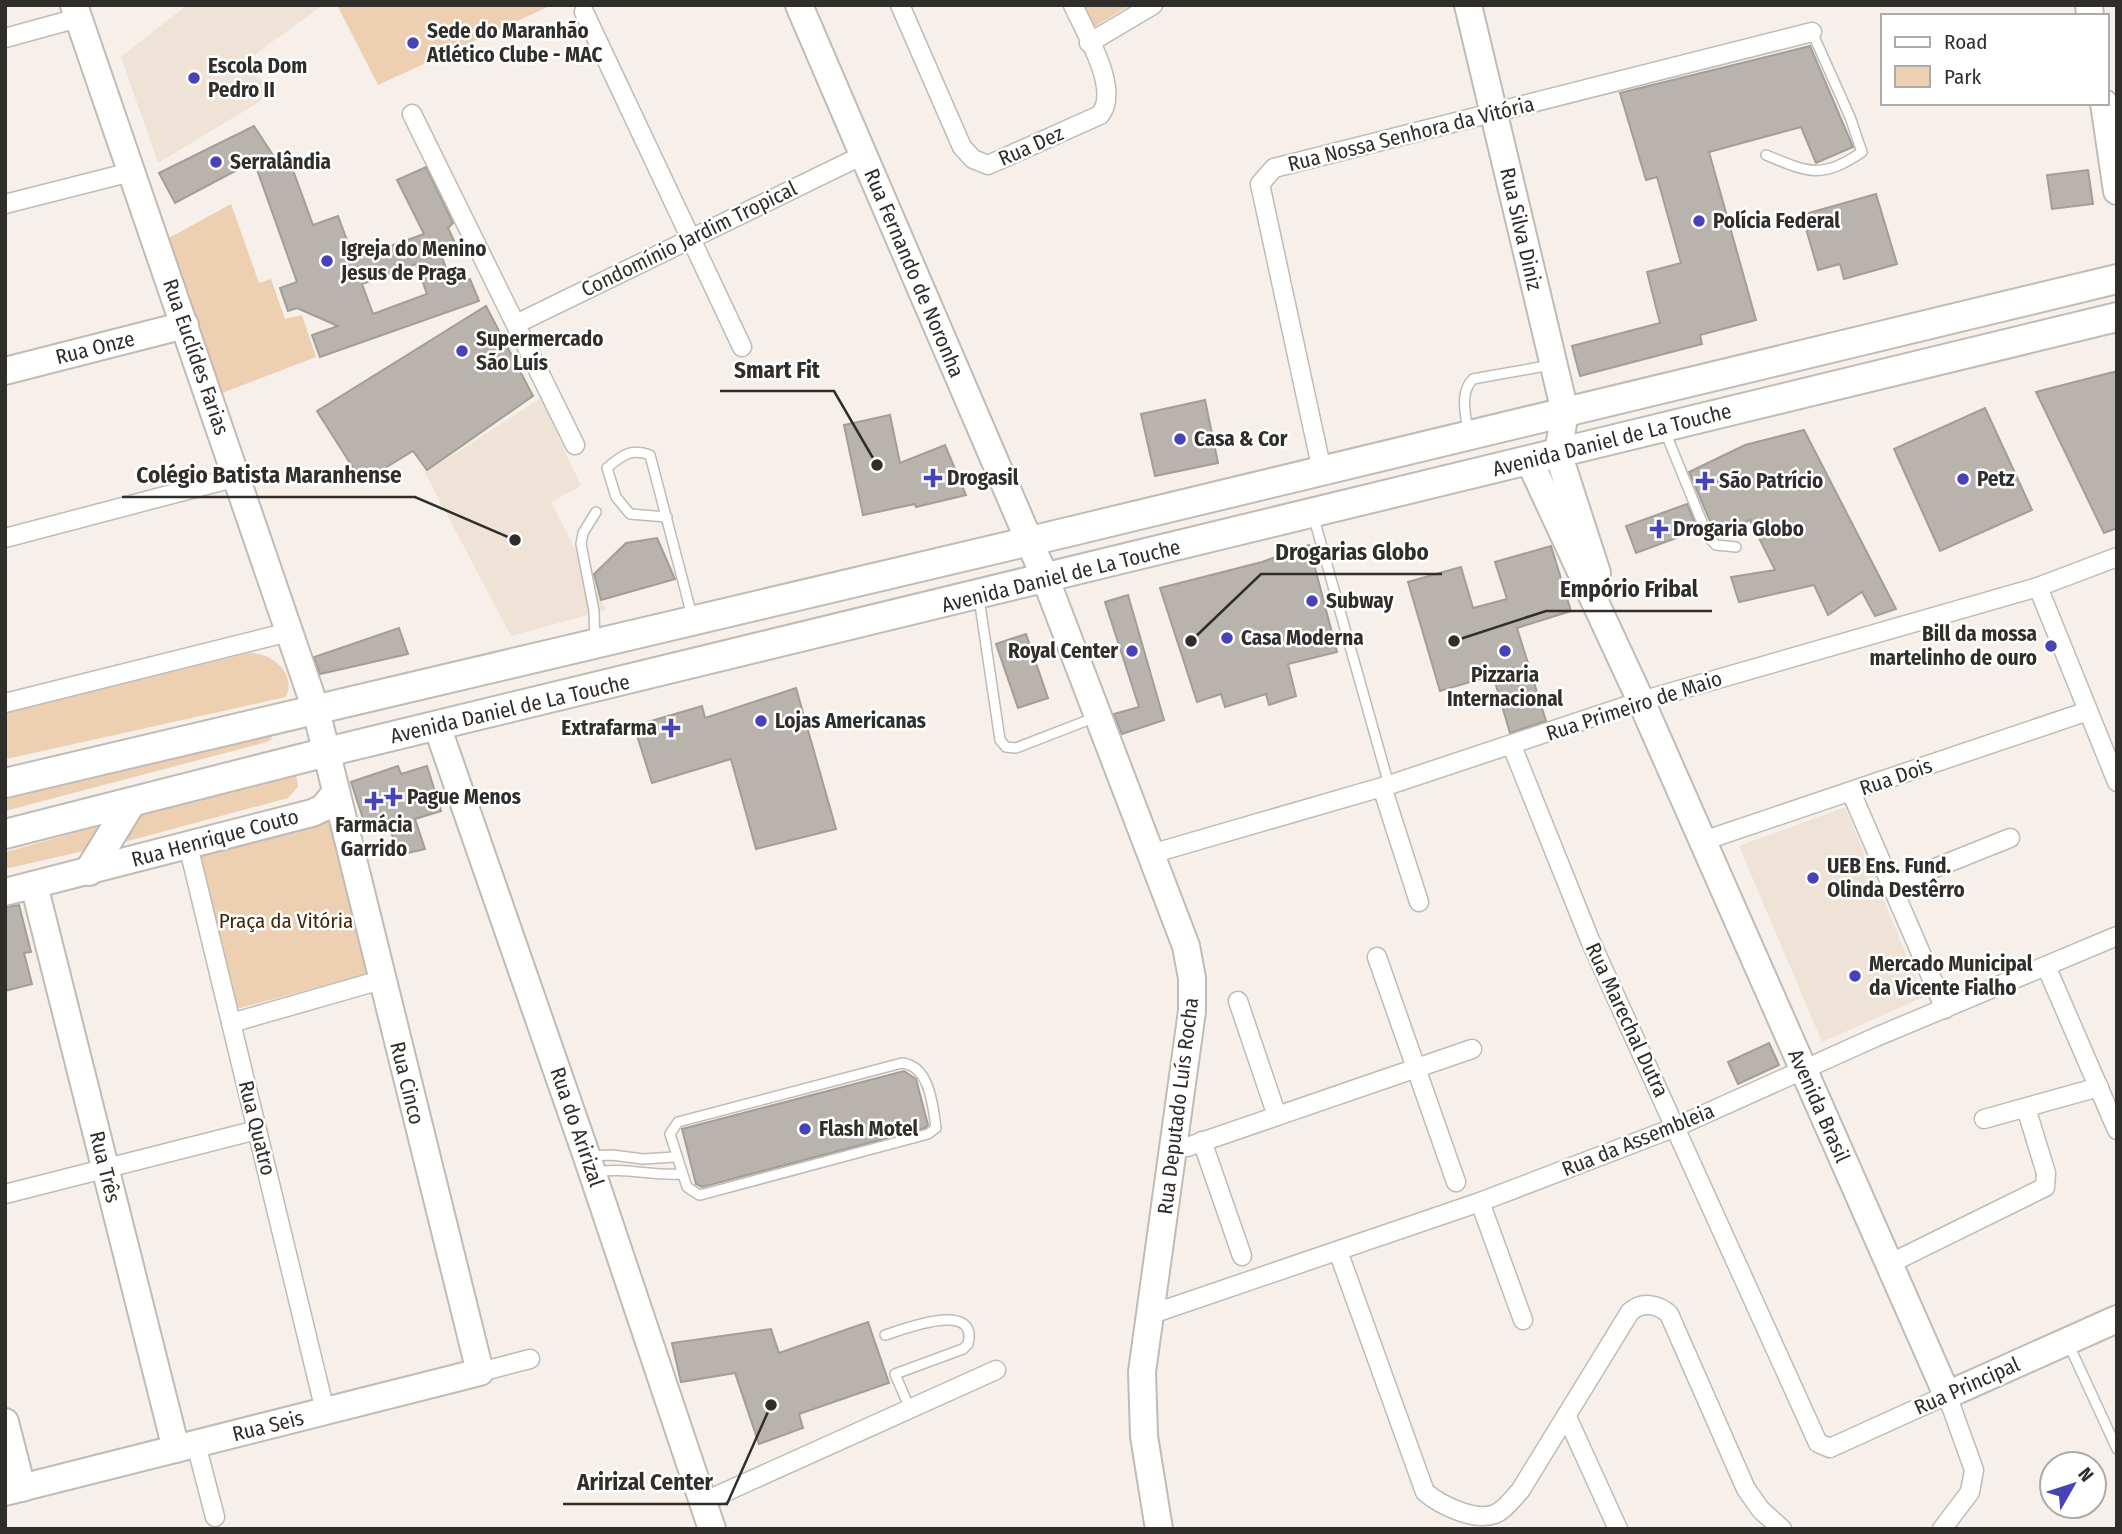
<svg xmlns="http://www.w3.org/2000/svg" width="2122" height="1534" font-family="'Fira Sans Condensed',sans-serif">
<rect width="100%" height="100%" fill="#f7f0ea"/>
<g fill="#efe3d7">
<path d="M187 5H323L239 66 279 90 158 163 121 57Z"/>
<path d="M541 398 581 486 551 502 606 610 511 636 425 473Z"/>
<path d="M1845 807 1924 997 1822 1042 1739 846Z"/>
</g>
<g fill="#edcfb1">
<path d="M337 5H552L378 85Z"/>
<path d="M1082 5H1131L1092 28Z"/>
<path d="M231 204 259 283 271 279 285 319 302 315 316 357 222 393 169 238Z"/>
<path d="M249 653C271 652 297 673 286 697L6 759 5 713Z"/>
<path d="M271 735 272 739 267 742 5 811V794Z"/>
<path d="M296 773 298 787 288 798 113 845 132 818Z"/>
<path d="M331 820 371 973 236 1009 200 851Z"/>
<path d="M96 827 99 829 88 850 5 869V852Z"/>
</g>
<g fill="#b9b3ad" stroke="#a39d97" stroke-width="2" fill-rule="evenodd">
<path d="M1810 46 1853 147 1816 163 1801 127 1709 152 1756 320 1700 335 1702 344 1580 376 1572 346 1660 323 1647 272 1681 263 1657 177 1646 180 1620 93Z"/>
<path d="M254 126 280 166 290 162 313 225 338 216 354 259 424 234 397 180 426 167 453 223 448 228 456 245 442 257 452 285 470 279 479 301 320 357 312 335 338 326 297 308 288 311 280 288 297 282 254 161 175 203 159 173ZM416 264 427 294 373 314 362 284Z"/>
<path d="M2088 170 2093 204 2052 209 2047 175Z"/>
<path d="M1876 194 1897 264 1844 279 1840 264 1818 270 1802 215Z"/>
<path d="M486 306 533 396 427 470 413 451 362 482 317 411Z"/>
<path d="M2117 371V528L2104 533 2036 392Z"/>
<path d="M1205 400 1218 463 1155 476 1141 414Z"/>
<path d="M1985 408 2032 510 1940 551 1894 449Z"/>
<path d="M890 415 900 463 945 445 966 495 916 507 915 504 863 515 844 425Z"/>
<path d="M1804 430 1896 609 1875 616 1862 592 1828 615 1814 585 1739 602 1731 577 1775 570 1750 520 1716 535 1689 472 1745 445Z"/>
<path d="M1687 504 1698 530 1636 553 1626 526Z"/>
<path d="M657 538 675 579 601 600 594 574 626 543Z"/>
<path d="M1309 545 1337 652 1288 664 1296 696 1269 705 1266 694 1225 707 1221 694 1197 702 1160 588 1262 562Z"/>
<path d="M1551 546 1571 611 1517 628 1546 721 1510 733 1493 675 1440 691 1408 582 1461 567 1473 608 1507 599 1495 562Z"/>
<path d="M1128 595 1164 720 1122 734 1114 714 1139 707 1105 602Z"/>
<path d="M399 628 408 654 320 674 314 657Z"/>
<path d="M1026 634 1048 698 1018 708 996 644Z"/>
<path d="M796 688 836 829 756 849 731 759 652 783 634 726 702 706 705 718Z"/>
<path d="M398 766 401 774 427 766 441 811 415 819 425 849 399 855 388 823 367 831 351 782Z"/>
<path d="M19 905 31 952 24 953 32 984 5 991V907Z"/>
<path d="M1769 1043 1779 1065 1738 1084 1728 1062Z"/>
<path d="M904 1071 916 1079 928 1125 925 1128 702 1187 696 1184 682 1129Z"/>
<path d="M868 1322 889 1383 799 1414 803 1428 759 1444 735 1373 681 1382 672 1343 771 1329 779 1353Z"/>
</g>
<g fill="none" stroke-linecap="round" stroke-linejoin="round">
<defs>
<g id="lane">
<path d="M1766 155C1809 173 1822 179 1862 152L1850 117 1812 32"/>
<path d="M1664 429 1708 537 1716 545 1736 547"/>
<path d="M1468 433C1466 415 1459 393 1473 379L1551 365"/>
<path d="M1313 515 1389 785"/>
<path d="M667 517 630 514 616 497 607 468C622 455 631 448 650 455L692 616"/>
<path d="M979 598 1000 740 1006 747 1016 748 1096 717"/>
<path d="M595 642 594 611 581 544 583 533 596 512"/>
<path d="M902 1063C930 1066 933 1106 936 1128L928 1134 704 1194 699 1195 687 1187 670 1134 678 1122Z"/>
<path d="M590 1156 612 1155 643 1159 675 1157"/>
<path d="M595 1172C623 1167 652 1176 681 1174"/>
<path d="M885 1335C902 1330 979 1299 968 1344L963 1349 895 1374 910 1409"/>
<path d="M2068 1343 2117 1449"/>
</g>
<g id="street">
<path d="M900 5 962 147 973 159 988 165 1100 115C1121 90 1085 32 1073 5"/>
<path d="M584 12 742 347"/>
<path d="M5 38 78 18"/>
<path d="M1089 43 1153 5"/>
<path d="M412 114 575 445"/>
<path d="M5 204 131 172"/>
<path d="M516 324 863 155"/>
<path d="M1322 471 1260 184 1274 168 1812 32"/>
<path d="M5 538 237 477"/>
<path d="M2038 587 2117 782"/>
<path d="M5 703 289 632"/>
<path d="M1512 746 1590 940 1818 1443 1830 1448 1947 1395 1974 1470 1970 1492 1942 1529"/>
<path d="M1382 787 1419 902"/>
<path d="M1851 792 1945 1009"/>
<path d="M1703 841 2088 711"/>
<path d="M188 845 325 1411"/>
<path d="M1151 854 1389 785 1641 701 2038 587 2117 557"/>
<path d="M1890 886 2010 838"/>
<path d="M1377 957 1456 1182"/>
<path d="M2046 966 2117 1130"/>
<path d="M1238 1001 1277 1116"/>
<path d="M231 1023 381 980"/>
<path d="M1984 1119 2099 1087"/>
<path d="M1202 1141 1242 1256"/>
<path d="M1175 1145 1187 1147 1472 1049"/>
<path d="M5 1194 257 1130"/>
<path d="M1480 1202 1523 1320"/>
<path d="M1338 1251 1425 1492C1440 1505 1475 1522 1495 1514 1505 1510 1513 1498 1520 1491L1630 1312C1642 1301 1658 1304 1669 1314L1746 1489 1761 1510 1782 1529"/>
<path d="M1889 1264 2045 1187 2046 1173 2026 1108"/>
<path d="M1149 1315 1480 1202 1676 1127 1876 1037 2117 936"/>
<path d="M480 1372 530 1359"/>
<path d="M1567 1417 1618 1529"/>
<path d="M196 1444 215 1517"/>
<path d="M703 1502 996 1370"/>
</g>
<g id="secondary">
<path d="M799 5 1046 580 1186 946 1192 978V1011L1142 1372 1144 1436 1159 1529"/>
<path d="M1468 5 1565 412 1558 453 1597 573"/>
<path d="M2089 5 2090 16"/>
<path d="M2104 103 2117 191"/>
<path d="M5 371 185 325"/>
<path d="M1529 460 1641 701 1947 1395 2117 1319"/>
<path d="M437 726 587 1157 712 1529"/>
<path d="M34 885 176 1449"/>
<path d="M5 892 312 813 323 808 335 793"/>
<path d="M5 1422 22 1488"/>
<path d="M5 1492 480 1372 316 710 74 5"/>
</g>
<g id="primary">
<path d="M5 783 1064 533 2117 279"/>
<path d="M5 834 327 752 2117 317"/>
<path d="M89 871 131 803"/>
</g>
</defs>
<use href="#lane" stroke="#c1bbb5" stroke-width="12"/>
<use href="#street" stroke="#c1bbb5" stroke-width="21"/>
<use href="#secondary" stroke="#c1bbb5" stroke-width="30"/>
<use href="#primary" stroke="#c1bbb5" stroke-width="32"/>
<use href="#lane" stroke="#fff" stroke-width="9"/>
<use href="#street" stroke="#fff" stroke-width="18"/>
<use href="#secondary" stroke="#fff" stroke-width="26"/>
<use href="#primary" stroke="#fff" stroke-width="28"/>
</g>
<g fill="#4842b8" stroke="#fff" stroke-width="2.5">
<circle cx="413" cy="43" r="7"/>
<circle cx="194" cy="78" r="7"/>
<circle cx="216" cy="162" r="7"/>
<circle cx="1699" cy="221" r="7"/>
<circle cx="327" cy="261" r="7"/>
<circle cx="462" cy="351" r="7"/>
<circle cx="1180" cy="439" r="7"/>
<path d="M929.5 467.5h7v7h7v7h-7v7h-7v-7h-7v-7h7z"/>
<circle cx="1963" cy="479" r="7"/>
<path d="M1701.5 470.5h7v7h7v7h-7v7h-7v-7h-7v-7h7z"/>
<path d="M1655.5 518.5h7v7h7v7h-7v7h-7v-7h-7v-7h7z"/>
<circle cx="1312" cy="601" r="7"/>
<circle cx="1227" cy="638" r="7"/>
<circle cx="2051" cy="646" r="7"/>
<circle cx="1132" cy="651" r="7"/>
<circle cx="1505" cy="651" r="7"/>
<circle cx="761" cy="721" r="7"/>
<path d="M667.5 717.5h7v7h7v7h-7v7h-7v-7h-7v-7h7z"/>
<path d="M389.5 786.5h7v7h7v7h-7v7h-7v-7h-7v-7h7z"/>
<path d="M370.5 790.5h7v7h7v7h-7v7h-7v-7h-7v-7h7z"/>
<circle cx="1813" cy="878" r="7"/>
<circle cx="1855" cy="976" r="7"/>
<circle cx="805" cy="1129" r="7"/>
</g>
<g text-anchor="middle" stroke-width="5" stroke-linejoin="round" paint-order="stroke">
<g font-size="21" font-weight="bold" fill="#302e2b" stroke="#fff" text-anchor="start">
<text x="427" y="38">Sede do Maranhão<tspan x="427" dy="24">Atlético Clube - MAC</tspan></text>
<text x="208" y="73">Escola Dom<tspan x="208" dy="24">Pedro II</tspan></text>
<text x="230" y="169">Serralândia</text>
<text x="1713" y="228">Polícia Federal</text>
<text x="341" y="256">Igreja do Menino<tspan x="341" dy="24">Jesus de Praga</tspan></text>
<text x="476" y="346">Supermercado<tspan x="476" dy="24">São Luís</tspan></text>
<text x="1194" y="446">Casa &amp; Cor</text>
<text x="947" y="485">Drogasil</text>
<text x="1977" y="486">Petz</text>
<text x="1719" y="488">São Patrício</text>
<text x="1673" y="536">Drogaria Globo</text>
<text x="1326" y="608">Subway</text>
<text x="2037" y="641" text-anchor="end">Bill da mossa<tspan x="2037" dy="24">martelinho de ouro</tspan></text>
<text x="1241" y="645">Casa Moderna</text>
<text x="1118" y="658" text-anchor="end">Royal Center</text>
<text x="1505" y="682" text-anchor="middle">Pizzaria<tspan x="1505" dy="24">Internacional</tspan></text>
<text x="775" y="728">Lojas Americanas</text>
<text x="657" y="735" text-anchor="end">Extrafarma</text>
<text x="407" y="804">Pague Menos</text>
<text x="374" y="832" text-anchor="middle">Farmácia<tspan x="374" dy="24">Garrido</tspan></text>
<text x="1827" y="873">UEB Ens. Fund.<tspan x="1827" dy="24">Olinda Destêrro</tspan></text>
<text x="1869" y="971">Mercado Municipal<tspan x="1869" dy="24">da Vicente Fialho</tspan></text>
<text x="819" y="1136">Flash Motel</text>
</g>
<g font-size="21" fill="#302e2b" stroke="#fff">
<text transform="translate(1411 134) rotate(-14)" y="7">Rua Nossa Senhora da Vitória</text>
<text transform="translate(1031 146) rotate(-24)" y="7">Rua Dez</text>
<text transform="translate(1521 229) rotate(77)" y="7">Rua Silva Diniz</text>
<text transform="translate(689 239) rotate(-26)" y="7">Condomínio Jardim Tropical</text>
<text transform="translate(914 273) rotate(67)" y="7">Rua Fernando de Noronha</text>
<text transform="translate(95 348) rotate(-14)" y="7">Rua Onze</text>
<text transform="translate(196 357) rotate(71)" y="7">Rua Euclídes Farias</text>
<text transform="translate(1612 440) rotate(-14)" y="7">Avenida Daniel de La Touche</text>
<text transform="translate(1061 576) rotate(-14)" y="7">Avenida Daniel de La Touche</text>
<text transform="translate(1634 706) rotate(-18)" y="7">Rua Primeiro de Maio</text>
<text transform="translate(510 709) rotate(-13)" y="7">Avenida Daniel de La Touche</text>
<text transform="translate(1896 777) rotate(-19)" y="7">Rua Dois</text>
<text transform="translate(215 838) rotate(-15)" y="7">Rua Henrique Couto</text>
<text transform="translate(1627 1020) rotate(65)" y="7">Rua Marechal Dutra</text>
<text transform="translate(407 1083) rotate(76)" y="7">Rua Cinco</text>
<text transform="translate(1178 1106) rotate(-83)" y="7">Rua Deputado Luís Rocha</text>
<text transform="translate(1819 1106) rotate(66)" y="7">Avenida Brasil</text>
<text transform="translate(577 1127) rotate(71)" y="7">Rua do Aririzal</text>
<text transform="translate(257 1128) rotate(76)" y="7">Rua Quatro</text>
<text transform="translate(1638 1140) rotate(-22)" y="7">Rua da Assembleia</text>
<text transform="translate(105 1167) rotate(76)" y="7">Rua Três</text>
<text transform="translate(1967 1386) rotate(-24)" y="7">Rua Principal</text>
<text transform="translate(268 1426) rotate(-14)" y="7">Rua Seis</text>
</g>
<g font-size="21" fill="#412809" stroke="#fff">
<text x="286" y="928">Praça da Vitória</text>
</g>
</g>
<path fill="none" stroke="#302e2b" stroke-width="2.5" d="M877 465L834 391H720M515 540L415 497H122M1191 641L1261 574H1442M1454 641L1546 611H1712M771 1405L727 1504H563"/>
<g fill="#302e2b" stroke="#fff" stroke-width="2.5">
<circle cx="877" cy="465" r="7"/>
<circle cx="515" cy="540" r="7"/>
<circle cx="1191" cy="641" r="7"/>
<circle cx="1454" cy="641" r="7"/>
<circle cx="771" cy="1405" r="7"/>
</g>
<g font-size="23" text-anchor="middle" font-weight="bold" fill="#302e2b" stroke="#fff" stroke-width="5" stroke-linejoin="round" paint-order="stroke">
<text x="777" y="378">Smart Fit</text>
<text x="269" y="483">Colégio Batista Maranhense</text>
<text x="1352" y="560">Drogarias Globo</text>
<text x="1629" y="597">Empório Fribal</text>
<text x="645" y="1490">Aririzal Center</text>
</g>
<rect width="2122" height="1534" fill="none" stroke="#302e2b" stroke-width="14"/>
<rect x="1881" y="14" width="228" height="91" fill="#ffffff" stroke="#acabaa" stroke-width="2"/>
<rect x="1895" y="37" width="35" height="10" fill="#ffffff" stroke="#acabaa" stroke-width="2"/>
<text x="1944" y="49" font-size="21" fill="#302e2b">Road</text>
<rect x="1895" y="66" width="35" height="21" fill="#edcfb1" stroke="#acabaa" stroke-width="2"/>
<text x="1944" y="84" font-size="21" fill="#302e2b">Park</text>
<g transform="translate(2073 1485) rotate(51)"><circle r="33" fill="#ffffff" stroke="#acabaa" stroke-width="2"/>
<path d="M0-5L12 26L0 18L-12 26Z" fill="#4842b8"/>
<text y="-10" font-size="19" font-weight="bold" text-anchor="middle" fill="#302e2b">N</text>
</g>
</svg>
